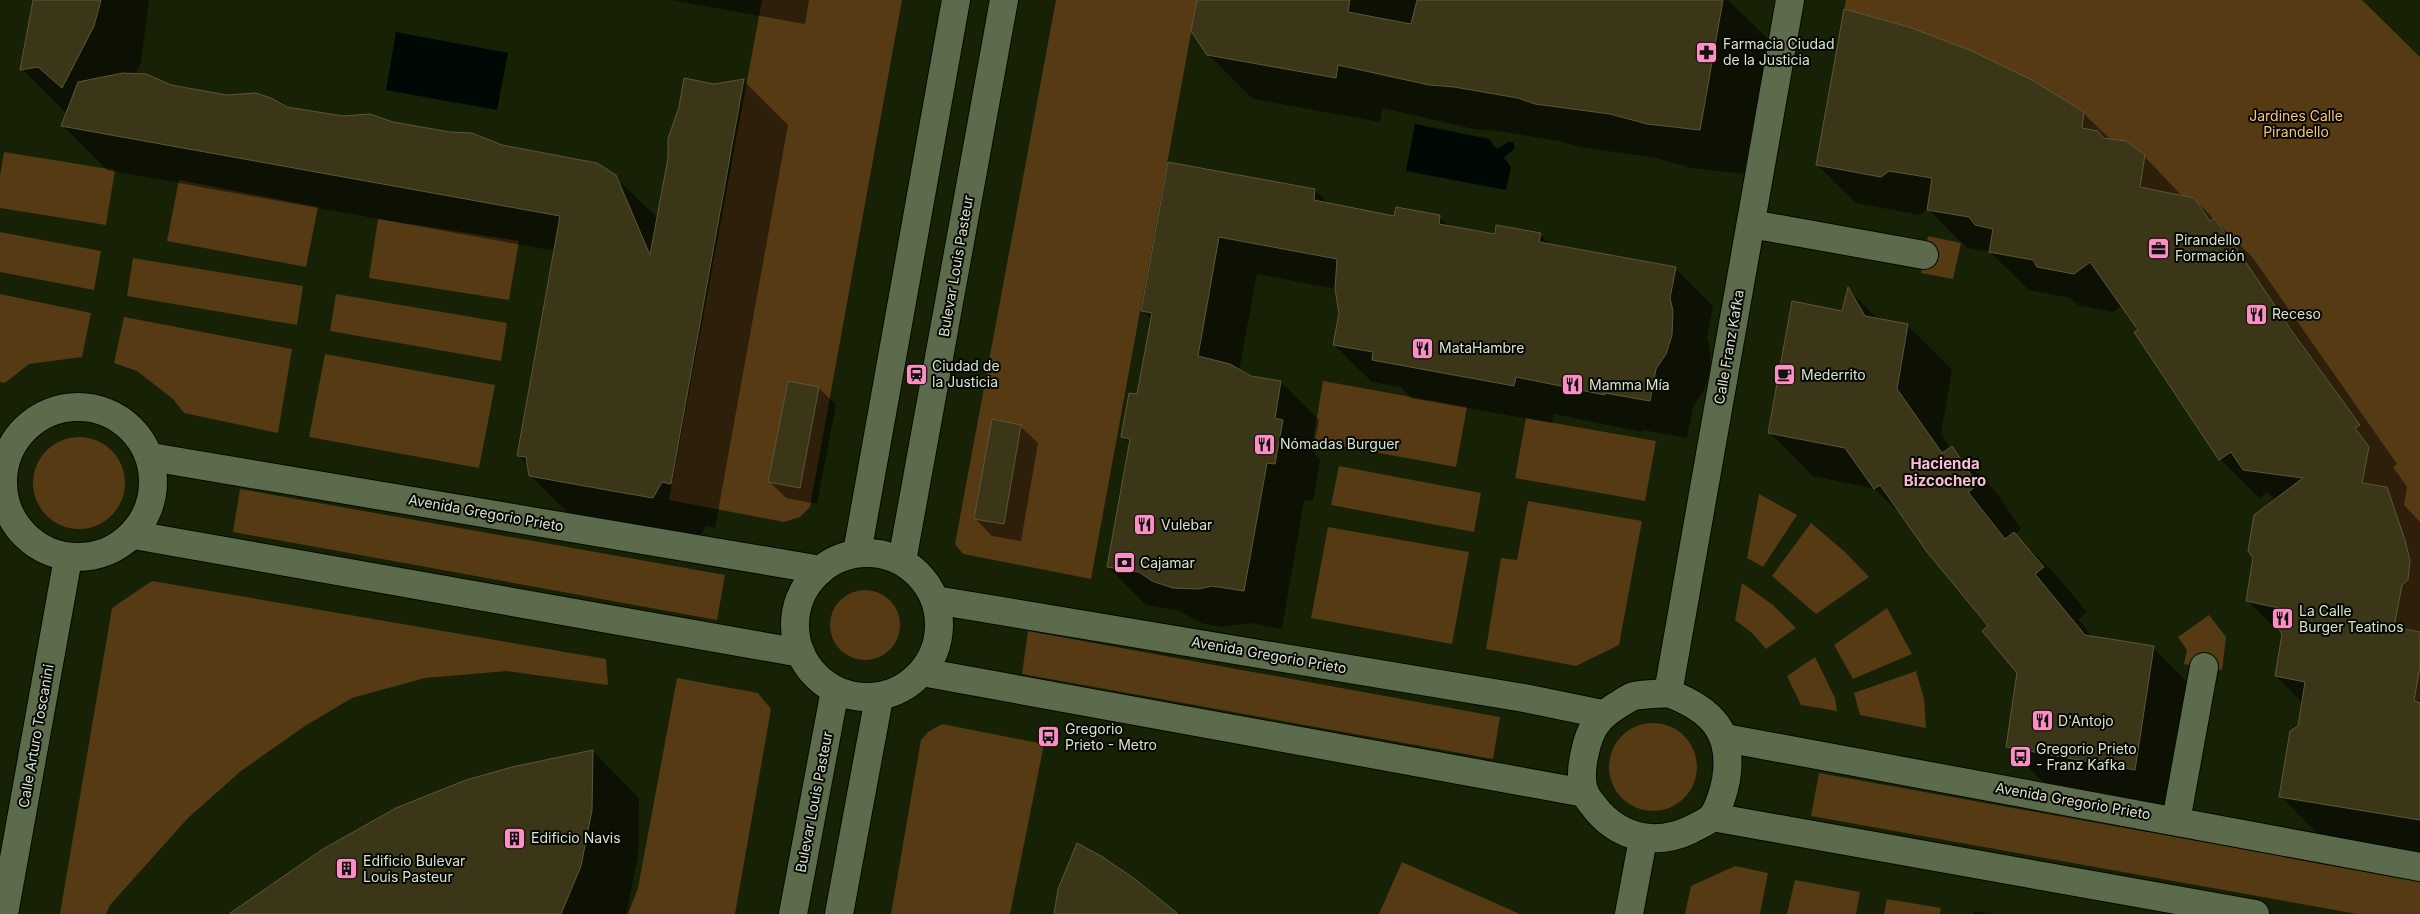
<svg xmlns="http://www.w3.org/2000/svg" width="2420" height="914" font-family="Inter,sans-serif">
<rect width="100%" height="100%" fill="#172106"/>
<g fill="#553a13">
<path d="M762 0H902L810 507 800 517 784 522 669 500Z"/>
<path d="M1056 0H1197L1091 579 963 554 955 544Z"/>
<path d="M1846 0H2362L2420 57V632L2394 627 2402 585 2408 580 2410 561 2387 488 2362 483 2369 448 2355 428 2359 425 2214 218 2210 221 2194 198 2140 187 2145 155 2129 144 2103 138 2098 131 2081 128 2084 112 2065 107 1891 22 1844 9Z"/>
<path d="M4 152 115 170 106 225 0 208V176Z"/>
<path d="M179 180 318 207 306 267 167 241Z"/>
<path d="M378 219 519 241 509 300 369 278Z"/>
<path d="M0 232 101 251 94 290 0 272Z"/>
<path d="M1928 236 1961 243 1953 279 1921 273Z"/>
<path d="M133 258 303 286 297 325 127 296Z"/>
<path d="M0 294 91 313 82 357 29 364 5 383 0 382Z"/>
<path d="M336 294 507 323 501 361 330 331Z"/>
<path d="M124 317 292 349 278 433 184 413 173 399 137 371 114 363Z"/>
<path d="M325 354 495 385 479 468 309 437Z"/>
<path d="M1323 381 1467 407 1456 467 1313 441Z"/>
<path d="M1526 418 1656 441 1645 501 1515 478Z"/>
<circle cx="79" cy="483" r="46"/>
<path d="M1339 466 1481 493 1474 532 1331 505Z"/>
<path d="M240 489 725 575 717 620 233 532Z"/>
<path d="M1759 494 1797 515 1763 567 1747 558Z"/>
<path d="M1528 501 1642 521 1619 645 1576 666 1486 649 1501 558 1517 560Z"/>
<path d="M1811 523 1845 552 1869 577 1816 614 1772 576Z"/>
<path d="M1328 527 1469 552 1452 644 1311 618Z"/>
<path d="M152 581 606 659 608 685 507 671 425 678 352 698 305 726 241 771 188 818 110 905 106 914H60L112 608Z"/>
<path d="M1742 583 1773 605 1796 628 1766 649 1752 633 1735 620Z"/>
<circle cx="865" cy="625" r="35"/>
<path d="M1887 608 1912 654 1853 679 1834 645Z"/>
<path d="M2209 615 2226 637 2222 670 2184 664 2187 650 2178 637Z"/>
<path d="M1028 631 1500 717 1493 759 1022 674Z"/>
<path d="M1815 657 1835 698 1837 711 1801 705 1787 676Z"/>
<path d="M2420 666V703L2414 701Z"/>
<path d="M1916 671 1924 699 1926 728 1860 715 1854 693Z"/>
<path d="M677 678 758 693 771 709 735 914H628L638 888Z"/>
<circle cx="1653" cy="767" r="44"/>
<path d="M942 724 1044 744 1010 914H891L921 740 928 732Z"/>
<path d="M1819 773 2420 881V914H2357L1811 816Z"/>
<path d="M1402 862 1520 914H1379Z"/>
<path d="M1735 866 1768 873 1760 914H1685L1691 886Z"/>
<path d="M1795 880 1860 892 1856 914H1787Z"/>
<path d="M1887 899 1941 908 1940 914H1884Z"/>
</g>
<g fill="#000806">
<path d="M396 32 508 53 497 110 386 90Z"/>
<path d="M1415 124 1489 139 1497 149 1508 142H1513L1515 148 1504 158 1511 167 1506 190 1406 171Z"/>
</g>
<g fill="#0007">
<path d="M34 0H149L141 62 136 74 170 86 286 108 393 124 604 167 658 218 714 85 744 81 788 125 715 528 706 526 697 542 574 519 530 475 528 465 518 455 555 251 107 170 63 126 66 113 22 69Z"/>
<path d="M671 0H809L805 24Z"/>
<path d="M1198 0H1728L1768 39 1744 174 1692 168 1656 158 1580 147 1563 142 1499 131 1474 129 1382 108 1380 122 1253 99 1208 54Z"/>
<path d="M2083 113 2111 140 2144 156 2183 197 2194 199 2253 258 2397 464 2393 467 2407 487 2404 505 2420 522V852L2319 835 2280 796 2299 727 2303 703 2276 676 2283 636 2247 600 2275 500 2267 492 2259 498 2220 459 2122 305 2113 312 2078 305 2070 298 2029 290 1990 252 1967 248 1928 209 1920 215 1856 203 1817 165Z"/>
<path d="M1169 164 1315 190 1330 205 1395 217H1439L1450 227 1496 235 1540 234 1551 245 1675 268 1713 306 1707 337 1710 350V373L1703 392 1693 407 1687 438 1643 430 1642 432 1554 414 1552 423 1411 398 1401 387 1372 382 1334 345 1340 313 1336 289 1257 274 1239 371 1250 377 1281 382 1319 420 1313 452 1320 459 1313 501 1304 500 1282 629 1250 623 1222 627 1201 623 1177 610 1146 605 1108 567 1130 444 1123 437 1138 395 1152 320 1142 310Z"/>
<path d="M1849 290 1879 320 1908 326 1952 370 1941 434 1951 448 1996 492 2021 529 2015 534 2058 577 2087 612 2078 619 2094 638 2153 648 2197 692 2179 814 2052 791 2008 747 2019 673 1990 626 1905 519 1875 489 1813 476 1769 432 1843 312Z"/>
<path d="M819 388 836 405 817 504 786 498 769 481Z"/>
<path d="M1020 426 1038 443 1021 541 992 536 975 518Z"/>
<path d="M593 751 639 798 638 857 626 914H237L513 768Z"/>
<path d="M1974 911 1990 914H1974Z"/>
</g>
<g fill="#3b3617" stroke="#5c5737">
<path d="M33 0H101L94 26 62 88 38 67 20 70Z"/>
<path d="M1197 0H1350L1348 12 1411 24 1417 0H1723L1700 130 1647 124 1610 114 1535 104 1518 98 1454 87 1429 85 1338 65 1336 78 1207 55 1191 31Z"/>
<path d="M1844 9 1909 27 1972 51 2032 80 2084 112 2082 128 2098 131 2103 138 2126 141 2145 155 2140 187 2194 198 2210 221 2214 218 2235 246 2292 331 2360 425 2355 428 2369 447 2362 483 2387 487 2405 540 2410 561 2408 580 2402 585 2394 627 2420 632V666L2414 701 2420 703V820L2279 797 2290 731 2298 726 2305 682 2275 676 2282 634 2276 626 2279 608 2246 601 2253 558 2248 551 2254 515 2303 478 2243 470 2231 452 2219 460 2134 332 2138 330 2090 262 2074 274 2037 267 2033 260 1989 252 1993 229 1975 225 1969 217 1927 210 1932 178 1889 171 1881 177 1816 165Z"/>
<path d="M123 73 146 74 171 85 227 95 256 93 271 98 287 107 343 116 370 114 393 122 450 132 472 133 502 145 597 163 616 175 650 255 668 158V139L679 107 684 78 714 84 744 79 671 484 662 482 653 498 607 490 529 476 526 457 517 456 560 216 61 126 78 82Z"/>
<path d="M1168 162 1315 189 1314 200 1394 216 1396 207 1440 215 1439 224 1495 234 1496 225 1541 233 1539 242 1676 267 1670 298 1673 311 1672 335 1666 354 1656 369 1650 401 1605 393V395L1516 377 1514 386 1372 360 1373 352 1333 345 1339 313 1335 289 1337 259 1219 237 1198 356 1230 364 1251 376 1281 381 1275 418 1283 420 1275 464 1267 463 1244 591 1212 586 1199 589 1173 588 1152 581 1139 572 1107 567 1130 439 1121 437 1129 393 1137 394 1152 313 1141 311Z"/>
<path d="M1848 287 1865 316 1908 324 1897 389 1942 453 1952 446 1978 485 1968 492 2005 539 2014 532 2044 567 2035 574 2085 635 2154 646 2135 770 2006 747 2017 673 1982 631 1988 626 1927 552 1880 485 1874 489 1845 448 1768 433 1792 301 1842 311Z"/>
<path d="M788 381 819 387 800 488 768 482Z"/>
<path d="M992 419 1021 425 1004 524 974 519Z"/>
<path d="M593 750 592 810 581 866 561 914H229L323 849 396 808 466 780 512 767Z"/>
<path d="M1077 843 1101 856 1135 879 1178 914H1054L1058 889Z"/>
</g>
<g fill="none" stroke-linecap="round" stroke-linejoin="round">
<defs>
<g id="minor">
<path d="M1751 224 1924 255"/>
<circle cx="78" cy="482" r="75"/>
<path d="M151 457 821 570"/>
<path d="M134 535 801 653"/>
<path d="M857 553 956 0"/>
<circle cx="867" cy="625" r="72"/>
<path d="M902 561 1004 0"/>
<path d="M935 600 1524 698 1602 714"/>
<path d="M922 672 1585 793"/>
<path d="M1668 693 1790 0"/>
<path d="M1668 693C1711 709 1734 732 1726 780 1724 791 1719 807 1713 816 1708 822 1697 826 1690 830 1656 846 1620 838 1596 809 1593 804 1587 799 1585 793 1580 782 1582 764 1585 752 1590 727 1599 716 1621 703 1625 701 1630 697 1634 696 1645 694 1657 694 1668 693Z"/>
<path d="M1725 738 2420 867"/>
<path d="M1712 817 2255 914"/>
<path d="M2176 821 2204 667"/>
<path d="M4 914 68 558"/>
<path d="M793 914 835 690"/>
<path d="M839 914 879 698"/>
<path d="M1629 914 1643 839"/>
</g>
</defs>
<use href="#minor" stroke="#030a00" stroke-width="30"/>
<use href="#minor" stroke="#5d6b4d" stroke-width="28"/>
</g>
<defs>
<symbol id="pharmacy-square" viewBox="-11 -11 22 22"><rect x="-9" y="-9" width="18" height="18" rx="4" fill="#fb8fc3" stroke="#050902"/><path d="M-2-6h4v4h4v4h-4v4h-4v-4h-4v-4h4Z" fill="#111"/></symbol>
<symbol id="office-square" viewBox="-11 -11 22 22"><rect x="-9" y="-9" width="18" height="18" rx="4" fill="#fb8fc3" stroke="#050902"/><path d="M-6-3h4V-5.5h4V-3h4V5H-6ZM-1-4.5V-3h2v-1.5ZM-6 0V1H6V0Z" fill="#111"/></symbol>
<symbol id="restaurant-square" viewBox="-11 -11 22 22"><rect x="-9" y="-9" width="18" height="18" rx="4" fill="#fb8fc3" stroke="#050902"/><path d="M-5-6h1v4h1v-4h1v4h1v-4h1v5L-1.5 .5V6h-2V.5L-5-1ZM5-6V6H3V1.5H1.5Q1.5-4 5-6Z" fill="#111"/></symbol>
<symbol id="station-square" viewBox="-11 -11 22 22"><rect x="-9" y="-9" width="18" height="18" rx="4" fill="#fb8fc3" stroke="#050902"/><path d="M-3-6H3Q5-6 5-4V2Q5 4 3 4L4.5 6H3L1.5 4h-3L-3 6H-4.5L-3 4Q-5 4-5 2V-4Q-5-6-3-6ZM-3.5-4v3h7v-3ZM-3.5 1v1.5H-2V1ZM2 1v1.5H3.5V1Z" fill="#111"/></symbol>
<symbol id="cafe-square" viewBox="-11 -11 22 22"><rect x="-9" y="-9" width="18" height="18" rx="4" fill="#fb8fc3" stroke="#050902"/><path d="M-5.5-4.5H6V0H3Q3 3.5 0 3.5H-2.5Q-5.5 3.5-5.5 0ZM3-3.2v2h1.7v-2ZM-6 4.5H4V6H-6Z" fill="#111"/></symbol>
<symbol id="bank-square" viewBox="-11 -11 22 22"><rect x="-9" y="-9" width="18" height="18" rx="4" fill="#fb8fc3" stroke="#050902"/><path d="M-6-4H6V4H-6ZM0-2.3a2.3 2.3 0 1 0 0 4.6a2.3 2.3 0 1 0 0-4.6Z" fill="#111"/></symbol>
<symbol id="bus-square" viewBox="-11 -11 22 22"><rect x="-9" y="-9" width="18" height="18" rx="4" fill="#fb8fc3" stroke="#050902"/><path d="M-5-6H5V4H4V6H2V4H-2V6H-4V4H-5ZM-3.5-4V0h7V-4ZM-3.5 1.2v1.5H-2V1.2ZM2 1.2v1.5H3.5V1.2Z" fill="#111"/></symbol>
<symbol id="building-square" viewBox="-11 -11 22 22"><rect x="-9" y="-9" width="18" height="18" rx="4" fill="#fb8fc3" stroke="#050902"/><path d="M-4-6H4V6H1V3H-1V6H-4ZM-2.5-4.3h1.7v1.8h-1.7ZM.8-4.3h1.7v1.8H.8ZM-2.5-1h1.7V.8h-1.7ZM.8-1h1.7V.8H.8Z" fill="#111"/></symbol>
</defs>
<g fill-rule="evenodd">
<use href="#pharmacy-square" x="1694" y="40" width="25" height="25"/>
<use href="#office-square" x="2146" y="236" width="25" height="25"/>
<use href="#restaurant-square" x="2244" y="302" width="25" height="25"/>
<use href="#restaurant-square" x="1410" y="336" width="25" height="25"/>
<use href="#station-square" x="904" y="362" width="25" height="25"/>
<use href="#cafe-square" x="1772" y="362" width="25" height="25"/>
<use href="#restaurant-square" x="1560" y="372" width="25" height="25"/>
<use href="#restaurant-square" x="1252" y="432" width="25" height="25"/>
<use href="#restaurant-square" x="1132" y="512" width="25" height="25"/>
<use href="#bank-square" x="1112" y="550" width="25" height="25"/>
<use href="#restaurant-square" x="2270" y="606" width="25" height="25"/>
<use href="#restaurant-square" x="2030" y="708" width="25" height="25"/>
<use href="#bus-square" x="1036" y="724" width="25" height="25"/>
<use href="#bus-square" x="2008" y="744" width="25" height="25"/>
<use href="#building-square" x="502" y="826" width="25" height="25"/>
<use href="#building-square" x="334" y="856" width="25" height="25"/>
</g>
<g text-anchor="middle" stroke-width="4" stroke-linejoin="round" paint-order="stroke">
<g font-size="14" fill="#d9e1d0" stroke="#050902" text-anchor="start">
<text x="1723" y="49">Farmacia Ciudad<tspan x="1723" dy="16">de la Justicia</tspan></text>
<text x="2175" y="245">Pirandello<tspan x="2175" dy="16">Formación</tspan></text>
<text x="2272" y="319">Receso</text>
<text x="1439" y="353">MataHambre</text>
<text x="932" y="371">Ciudad de<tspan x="932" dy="16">la Justicia</tspan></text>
<text x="1801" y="380">Mederrito</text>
<text x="1589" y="390">Mamma Mía</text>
<text x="1280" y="449">Nómadas Burguer</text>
<text x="1161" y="530">Vulebar</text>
<text x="1140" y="568">Cajamar</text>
<text x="2299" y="616">La Calle<tspan x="2299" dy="16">Burger Teatinos</tspan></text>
<text x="2058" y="726">D'Antojo</text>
<text x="1065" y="734">Gregorio<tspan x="1065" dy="16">Prieto - Metro</tspan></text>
<text x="2036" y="754">Gregorio Prieto<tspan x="2036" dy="16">- Franz Kafka</tspan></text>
<text x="531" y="843">Edificio Navis</text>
<text x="363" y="866">Edificio Bulevar<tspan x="363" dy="16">Louis Pasteur</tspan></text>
</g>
<g font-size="14" fill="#fcc173" stroke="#050902">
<text x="2296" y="121">Jardines Calle<tspan x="2296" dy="16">Pirandello</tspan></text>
</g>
<g font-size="14" fill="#d9e1d0" stroke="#050902">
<text transform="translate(956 266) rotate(-80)" y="5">Bulevar Louis Pasteur</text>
<text transform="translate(1729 347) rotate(-80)" y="5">Calle Franz Kafka</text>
<text transform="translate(486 513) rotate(10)" y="5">Avenida Gregorio Prieto</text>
<text transform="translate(1269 655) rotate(10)" y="5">Avenida Gregorio Prieto</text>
<text transform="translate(36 736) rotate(-80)" y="5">Calle Arturo Toscanini</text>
<text transform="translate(2073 801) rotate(10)" y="5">Avenida Gregorio Prieto</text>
<text transform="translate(814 802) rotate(-79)" y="5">Bulevar Louis Pasteur</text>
</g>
<g font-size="15" font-weight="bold" fill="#fbbcd8" stroke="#050902">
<text x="1945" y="469">Hacienda<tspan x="1945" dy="17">Bizcochero</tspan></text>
</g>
</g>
</svg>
